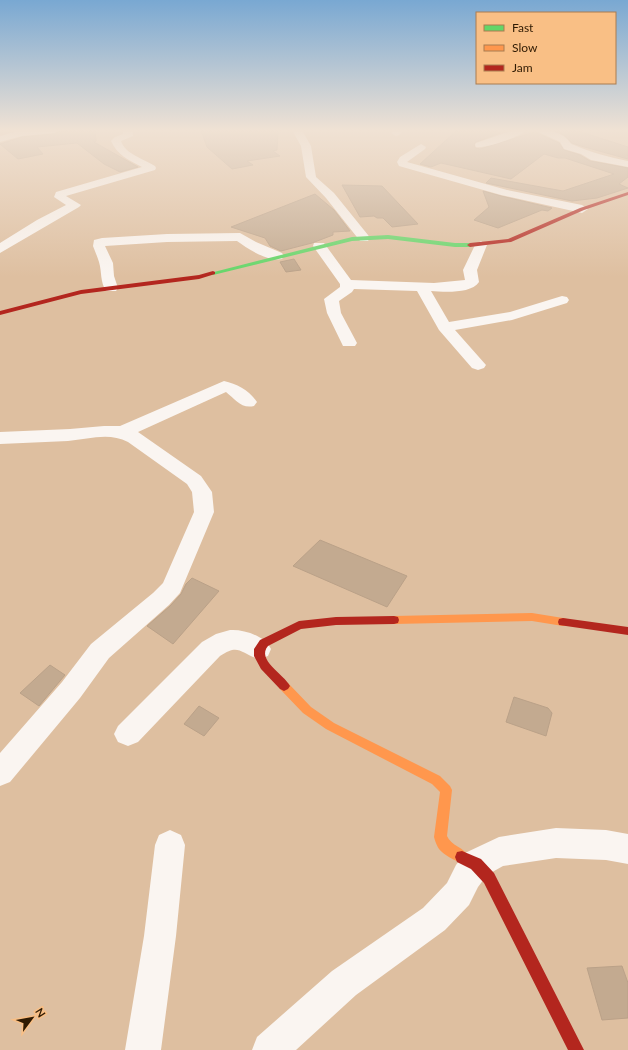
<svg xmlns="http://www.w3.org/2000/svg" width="628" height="1050" font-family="Lato,sans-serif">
<rect width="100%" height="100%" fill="#debfa0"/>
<g fill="#c3aa90" stroke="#baa188">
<path d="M95 130 96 141 94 142 138 167 120 172 104 164 77 143 37 147 43 154 18 159 0 144 22 137 54 134 60 131Z"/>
<path d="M201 130H278L277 150 273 151 280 156 247 161 253 165 232 169 207 147Z"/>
<path d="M457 130H490L500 133 476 142 474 144 475 148 480 149 535 132 559 143 564 150 580 155 590 161 628 168V177L619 184 628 188 597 198 572 201 486 183 491 178 563 191 614 174 565 158H558L544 154 511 179 441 163 431 167 420 164Z"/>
<path d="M553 130H575L628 147V159L581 146 572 143 564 135Z"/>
<path d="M342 185 382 186 418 224 392 227 383 218H377L374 216 360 217Z"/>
<path d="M483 191 501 196 552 208 548 211 542 210 498 228 474 220 489 207Z"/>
<path d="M315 194 334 210 350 231 333 232V235L312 243 281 251 270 246 265 238 231 227Z"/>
<path d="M294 259 301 270 286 272 280 262Z"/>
<path d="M320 540 407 576 387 607 293 566Z"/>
<path d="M192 578 219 591 173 644 147 626 170 606 181 594 186 584Z"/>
<path d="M50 665 65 675 39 706 20 693Z"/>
<path d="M514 697 548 708 552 713 546 736 506 722Z"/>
<path d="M199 706 219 718 204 736 184 724Z"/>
<path d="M622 966 628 983V1018L602 1020 587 968Z"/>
</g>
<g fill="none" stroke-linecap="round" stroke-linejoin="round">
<g fill="#faf5f1" fill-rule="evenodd">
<path d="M21 130H59L54 133 22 136 0 142V136Z"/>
<path d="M123 130H133V136L121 141C125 154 144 159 155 166L156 168 155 170 66 196 81 205 79 207 0 253V243L37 220 66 205 54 197 56 192 142 167C129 160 117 155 111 141L115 137 123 134Z"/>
<path d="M292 130H302L311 146 316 177 334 193 368 235 370 238 368 241H360L326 198 306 177 301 146Z"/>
<path d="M393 130H403L399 135 396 136 391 133Z"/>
<path d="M514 130 525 131C520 137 484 149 476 147L475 145 476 143Z"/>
<path d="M534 130C545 130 559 131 567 139 570 142 570 144 574 145 592 153 609 157 628 161V167L591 160 581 154 564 149 560 142Z"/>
<path d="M421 144 426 147 425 149 407 162 507 190 582 205 588 209 582 213 501 195 399 166 397 162 400 157Z"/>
<path d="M240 233 256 242 282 253 284 256 282 259C268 262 248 249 237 241L167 242 105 246 113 263 114 276 118 288 116 291H106C100 282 102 272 99 262 97 256 95 251 93 246L94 240 102 238 167 234Z"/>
<path d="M481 241 487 245 477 270 479 282C471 294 444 292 431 291L449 322 510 312 562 296 567 297 569 300 567 303 512 320 455 330 486 365 484 368 478 370 472 368 439 330 417 291 354 289 352 292 339 301 341 313 357 343 355 346H343L327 313 324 299 340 287V284L313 246 314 243H324L351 280 434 283 465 280 463 270 475 245Z"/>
<path d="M224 381C237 384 249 390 257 402L254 406C241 409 235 399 226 392L138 432 201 476 212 492 214 512 180 593 169 605 109 658 80 698 10 782 0 786V753L62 682 91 644 153 593 163 583 194 512 192 492 187 484 128 442C109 432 89 439 68 441 45 442 23 443 0 444V432L70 429 104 426H120Z"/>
<path d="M230 630C244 629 265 636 271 649L268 656 259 659C240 653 239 643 220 656L138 742 128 746 118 742 114 734 118 726 202 642 216 634Z"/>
<path d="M556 828 606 830 628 834V864L606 860 556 858 503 866 487 875 478 887 469 905 445 930 356 995 296 1050H252L257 1037 332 971 423 908 447 883 456 865 465 853 499 837Z"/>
<path d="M170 830 181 835 185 845 176 936 161 1050H125L144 936 155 845 159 835Z"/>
</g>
<path fill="#63d668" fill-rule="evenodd" d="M388 235 455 243H470L473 245 470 247H455L388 239 352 241 213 275 210 273 352 237Z"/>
<g fill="#ff974d" fill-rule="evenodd">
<path d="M532 613 563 618 567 619 568 622 567 625 563 626 532 621 394 624 390 623 389 620 390 617 394 616Z"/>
<path d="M284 681 288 683 311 707 334 723 440 776 450 786 452 790 447 836C451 846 464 847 469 857L467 862 462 863C455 861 444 855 439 849 437 846 435 841 434 837L440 792 432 784 326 729 303 713 280 689 278 686 280 683Z"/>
</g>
<g fill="#b3261e" fill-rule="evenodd">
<path d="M628 192V195L584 210 511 242 470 247 467 245 470 243 508 239 580 208Z"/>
<path d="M213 271 215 272V274L199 279 81 294 0 315V311L81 290 199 275Z"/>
<path d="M394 616 398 617 399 620 398 623 394 624 336 625 301 629 268 646C256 660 284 674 290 686L288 689 284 691 280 689 261 669 254 656V649L260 640 299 621 336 617Z"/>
<path d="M563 618 628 627V635L559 625 558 622 559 619Z"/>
<path d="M462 851 481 859 494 873 584 1050H568L484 883 471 869 457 862 455 857 457 852Z"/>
</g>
</g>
<linearGradient id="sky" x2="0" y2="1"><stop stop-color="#79a8d2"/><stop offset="0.47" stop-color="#f0e2d4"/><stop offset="1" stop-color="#f0e2d4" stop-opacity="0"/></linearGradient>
<rect width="628" height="277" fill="url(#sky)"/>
<rect x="476" y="12" width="140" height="72" fill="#f9bf85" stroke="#a97d51"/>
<rect x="484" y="25" width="20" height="6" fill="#63d668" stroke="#a97d51"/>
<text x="512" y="32" font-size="12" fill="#301b03">Fast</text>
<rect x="484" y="45" width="20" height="6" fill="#ff974d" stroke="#a97d51"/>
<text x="512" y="52" font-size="12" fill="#301b03">Slow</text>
<rect x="484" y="65" width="20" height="6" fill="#b3261e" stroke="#a97d51"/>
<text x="512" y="72" font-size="12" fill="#301b03">Jam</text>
<g transform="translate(32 1018) rotate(58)" stroke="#f9bf85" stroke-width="3" paint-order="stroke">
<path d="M0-3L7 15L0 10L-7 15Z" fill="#301b03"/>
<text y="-6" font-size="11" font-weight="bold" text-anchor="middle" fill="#301b03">N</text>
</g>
</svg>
